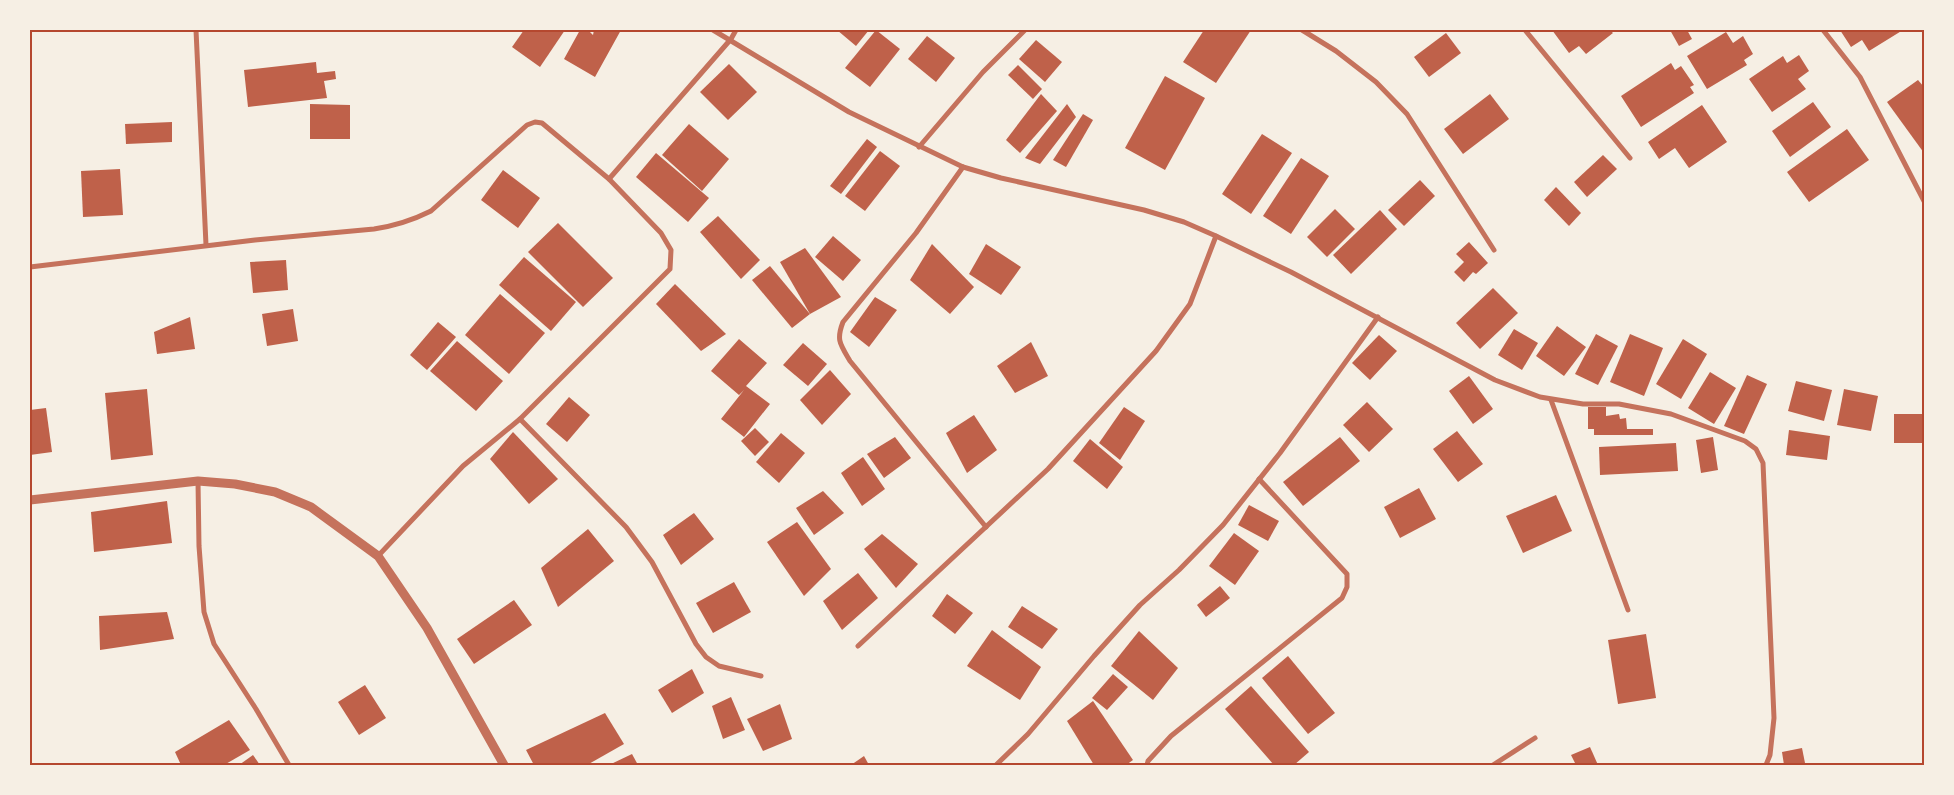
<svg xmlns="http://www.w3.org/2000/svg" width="1954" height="795" font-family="Lora,serif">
<rect width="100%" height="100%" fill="#f6efe4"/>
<g fill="#bf614a">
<path d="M524 30H565L540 67 512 47Z"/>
<path d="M580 30H588L593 35 594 30H621L595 77 564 59Z"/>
<path d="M837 30H869L856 46Z"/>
<path d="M876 30 900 49 870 87 845 68Z"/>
<path d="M1204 30H1251L1216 83 1183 62Z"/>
<path d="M1552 30H1610L1613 33 1586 54 1579 46 1569 53Z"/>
<path d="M1670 30H1687L1692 39 1679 46Z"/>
<path d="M1840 30H1903L1869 51 1862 40 1851 47Z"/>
<path d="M1726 32 1733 43 1743 36 1753 54 1744 60 1747 65 1707 89 1687 56Z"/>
<path d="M1446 33 1461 53 1429 77 1414 57Z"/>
<path d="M927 36 955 58 936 82 908 59Z"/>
<path d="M1036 40 1062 62 1045 82 1019 59Z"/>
<path d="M1799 55 1809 71 1798 79 1806 89 1772 112 1749 79 1783 56 1787 63Z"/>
<path d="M316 62 317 73 335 71 336 79 324 81 327 98 248 107 244 70Z"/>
<path d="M1671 63 1675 70 1681 66 1694 85 1690 87 1694 93 1641 127 1621 96Z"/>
<path d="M729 64 757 92 728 120 700 92Z"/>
<path d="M1018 65 1042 89 1033 99 1008 75Z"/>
<path d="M1165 76 1205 98 1165 170 1125 148Z"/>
<path d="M1918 80 1924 87V153L1887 102Z"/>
<path d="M1041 94 1057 111 1020 153 1006 140Z"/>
<path d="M1490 94 1509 119 1463 154 1444 129Z"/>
<path d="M1813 102 1831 127 1790 157 1772 131Z"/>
<path d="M310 104 350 105V139H310Z"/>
<path d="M1067 104 1076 117 1040 164 1025 158Z"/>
<path d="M1702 105 1727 142 1689 168 1675 148 1659 159 1648 142Z"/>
<path d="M1083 114 1093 120 1066 167 1053 160Z"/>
<path d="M172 122V142L126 144 125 124Z"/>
<path d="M689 124 729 159 702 191 662 155Z"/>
<path d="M1847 129 1869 160 1809 202 1787 172Z"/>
<path d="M1262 134 1292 153 1251 214 1222 194Z"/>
<path d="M867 139 877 147 841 194 830 186Z"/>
<path d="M880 151 900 166 865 211 845 196Z"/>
<path d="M656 153 709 198 688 222 636 177Z"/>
<path d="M1603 155 1617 169 1587 197 1574 182Z"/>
<path d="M1301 158 1329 176 1291 234 1263 216Z"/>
<path d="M120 169 123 215 83 217 81 171Z"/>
<path d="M503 170 540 198 518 228 481 200Z"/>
<path d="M1420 180 1435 196 1404 226 1388 210Z"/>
<path d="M1556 187 1581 213 1569 226 1544 200Z"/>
<path d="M1335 209 1355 229 1327 257 1307 237Z"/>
<path d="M1380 210 1397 229 1351 274 1333 255Z"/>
<path d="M718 216 760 260 741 279 700 232Z"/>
<path d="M558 223 613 278 583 307 528 252Z"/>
<path d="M833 236 861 260 843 281 815 257Z"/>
<path d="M1469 242 1488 263 1476 274 1473 272 1464 282 1454 272 1464 262 1456 254Z"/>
<path d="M932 244 974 287 950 314 910 280Z"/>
<path d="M986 244 1021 267 1001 295 969 274Z"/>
<path d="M805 248 841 297 810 314 780 262Z"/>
<path d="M524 257 576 302 551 331 499 285Z"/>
<path d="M286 260 288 290 253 293 250 262Z"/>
<path d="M770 266 810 314 792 328 752 280Z"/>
<path d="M675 284 726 334 701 351 656 304Z"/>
<path d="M1493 288 1518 313 1480 349 1456 323Z"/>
<path d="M500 294 545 333 509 374 465 335Z"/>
<path d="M875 297 897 310 869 347 850 332Z"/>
<path d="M293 309 298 341 267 346 262 314Z"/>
<path d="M190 317 195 349 157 354 154 332Z"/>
<path d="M438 322 456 337 427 370 410 355Z"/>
<path d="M1557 326 1586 347 1564 376 1536 356Z"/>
<path d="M1514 329 1538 343 1522 370 1498 355Z"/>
<path d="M1596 334 1618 346 1598 385 1575 374Z"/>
<path d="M1630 334 1663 348 1644 396 1610 382Z"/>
<path d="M1379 335 1397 351 1370 380 1352 363Z"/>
<path d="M739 339 767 363 746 386 770 404 744 437 721 419 744 390 739 395 711 371Z"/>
<path d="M1683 339 1707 354 1681 399 1656 384Z"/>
<path d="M457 341 503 381 476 411 430 371Z"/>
<path d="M1031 342 1048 376 1015 393 997 366Z"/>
<path d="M803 343 827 364 808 386 783 365Z"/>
<path d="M830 370 851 394 822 425 800 400Z"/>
<path d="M1710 372 1736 388 1714 424 1688 408Z"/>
<path d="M1747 375 1767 384 1744 434 1724 426Z"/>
<path d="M1469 376 1493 409 1473 424 1449 391Z"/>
<path d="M1796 381 1832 390 1824 421 1788 411Z"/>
<path d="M147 389 153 455 111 460 105 393Z"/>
<path d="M1844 389 1878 396 1871 431 1837 425Z"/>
<path d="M569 397 590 415 567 442 546 424Z"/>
<path d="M1367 402 1393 429 1369 452 1343 425Z"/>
<path d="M1124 407 1145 421 1120 460 1099 443Z"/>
<path d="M1588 407H1606V416L1619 414 1620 419 1626 418 1627 429H1653V435H1594V429H1588Z"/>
<path d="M46 408 52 452 30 455V410Z"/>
<rect x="1894" y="414" width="29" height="29"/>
<path d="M974 415 997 450 967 473 946 433Z"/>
<path d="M755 428 769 442 755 456 741 441Z"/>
<path d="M1789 430 1830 436 1827 460 1786 455Z"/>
<path d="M1457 431 1483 464 1458 482 1433 449Z"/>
<path d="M513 432 558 479 529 504 490 459Z"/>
<path d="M781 433 805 453 779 483 756 462Z"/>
<path d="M895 437 911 458 884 478 867 454Z"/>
<path d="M1340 437 1360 461 1303 506 1283 482Z"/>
<path d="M1713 437 1718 470 1701 473 1696 440Z"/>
<path d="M1090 439 1123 467 1107 489 1073 461Z"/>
<path d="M1676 443 1678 471 1600 475 1599 447Z"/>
<path d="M863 457 885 489 862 506 841 473Z"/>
<path d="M1419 488 1436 519 1400 538 1384 507Z"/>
<path d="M823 491 844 513 814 535 796 508Z"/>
<path d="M1556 495 1572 531 1523 553 1506 516Z"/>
<path d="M167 501 172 543 94 552 91 512Z"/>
<path d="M1249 505 1279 521 1268 541 1238 525Z"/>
<path d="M694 513 714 539 681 565 663 535Z"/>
<path d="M797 522 831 569 804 596 767 542Z"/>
<path d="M588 529 614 561 558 607 541 568Z"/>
<path d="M1234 533 1259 551 1235 585 1209 566Z"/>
<path d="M882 534 918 564 896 588 864 549Z"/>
<path d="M858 573 878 598 842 630 823 601Z"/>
<path d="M734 582 751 612 713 633 696 603Z"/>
<path d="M1220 586 1230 598 1206 617 1197 605Z"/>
<path d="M947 594 973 613 955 634 932 616Z"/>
<path d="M514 600 532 625 474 664 457 639Z"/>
<path d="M1022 606 1058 629 1042 649 1008 627Z"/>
<path d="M167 612 174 639 100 650 99 616Z"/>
<path d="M992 630 1041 667 1020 700 967 666Z"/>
<path d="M1139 631 1178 668 1153 700 1111 666Z"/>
<path d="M1646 634 1656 698 1618 704 1608 640Z"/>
<path d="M1288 656 1335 713 1308 734 1262 678Z"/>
<path d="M692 669 704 693 672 713 658 690Z"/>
<path d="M1113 674 1128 687 1107 710 1092 698Z"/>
<path d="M365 685 386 718 359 735 338 702Z"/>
<path d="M1251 686 1309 752 1294 765H1274L1225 709Z"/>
<path d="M731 697 745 730 723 739 712 706Z"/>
<path d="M1093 701 1133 760 1126 765H1094L1067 721Z"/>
<path d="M780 704 792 739 763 751 747 719Z"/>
<path d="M605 713 624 744 587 765H534L526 750Z"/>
<path d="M229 720 250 750 224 765H181L175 752Z"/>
<path d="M1590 747 1598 765H1576L1571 755Z"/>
<path d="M1802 748 1805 763 1784 765 1782 752Z"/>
<path d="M632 754 638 765H609Z"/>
<path d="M253 755 260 765H239Z"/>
<path d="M864 756 869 765H851Z"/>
</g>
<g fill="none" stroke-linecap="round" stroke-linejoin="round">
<g stroke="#c5725c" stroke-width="5">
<path d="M196 30 206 245"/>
<path d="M713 30 849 112 963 167 1001 178 1144 210 1184 222 1216 236 1291 272 1495 380 1540 397 1583 404H1619L1671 414 1745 441 1756 449 1763 463 1774 718 1770 755 1766 765"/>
<path d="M1302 30 1336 51 1376 82 1407 114 1494 250"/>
<path d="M1525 30 1630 158"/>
<path d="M1823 30 1860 77 1924 201"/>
<path d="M919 147 983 72 1025 30"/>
<path d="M963 167 916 233 843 322C836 340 840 344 850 361L986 527"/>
<path d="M609 179 731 39 736 30"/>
<path d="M30 267 255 240 374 229C394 226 413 220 431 211L527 125 535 122 542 123 609 179 661 233 671 250 670 269 520 419 463 466 378 556"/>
<path d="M1551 400 1628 610"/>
<path d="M520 419 626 527 652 562 696 644 706 657 719 666 761 676"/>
<path d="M198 481 199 546 204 612 214 644 256 709 289 765"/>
<path d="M858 646 1048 469 1156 351 1190 304 1216 236"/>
<path d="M996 765 1028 734 1094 656 1140 605 1179 570 1223 525 1280 453 1378 317"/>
<path d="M1147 765 1148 761 1171 736 1342 598 1347 587V574L1259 479"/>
<path d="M1493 765 1535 738"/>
</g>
<path stroke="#c5725c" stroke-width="9" d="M30 500 198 481 235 484 275 492 311 507 378 556 427 628 504 765"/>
</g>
<rect width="1954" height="795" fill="none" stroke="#f6efe4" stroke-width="62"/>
<rect x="31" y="31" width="1892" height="733" fill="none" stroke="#b5482f" stroke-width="2"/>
</svg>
